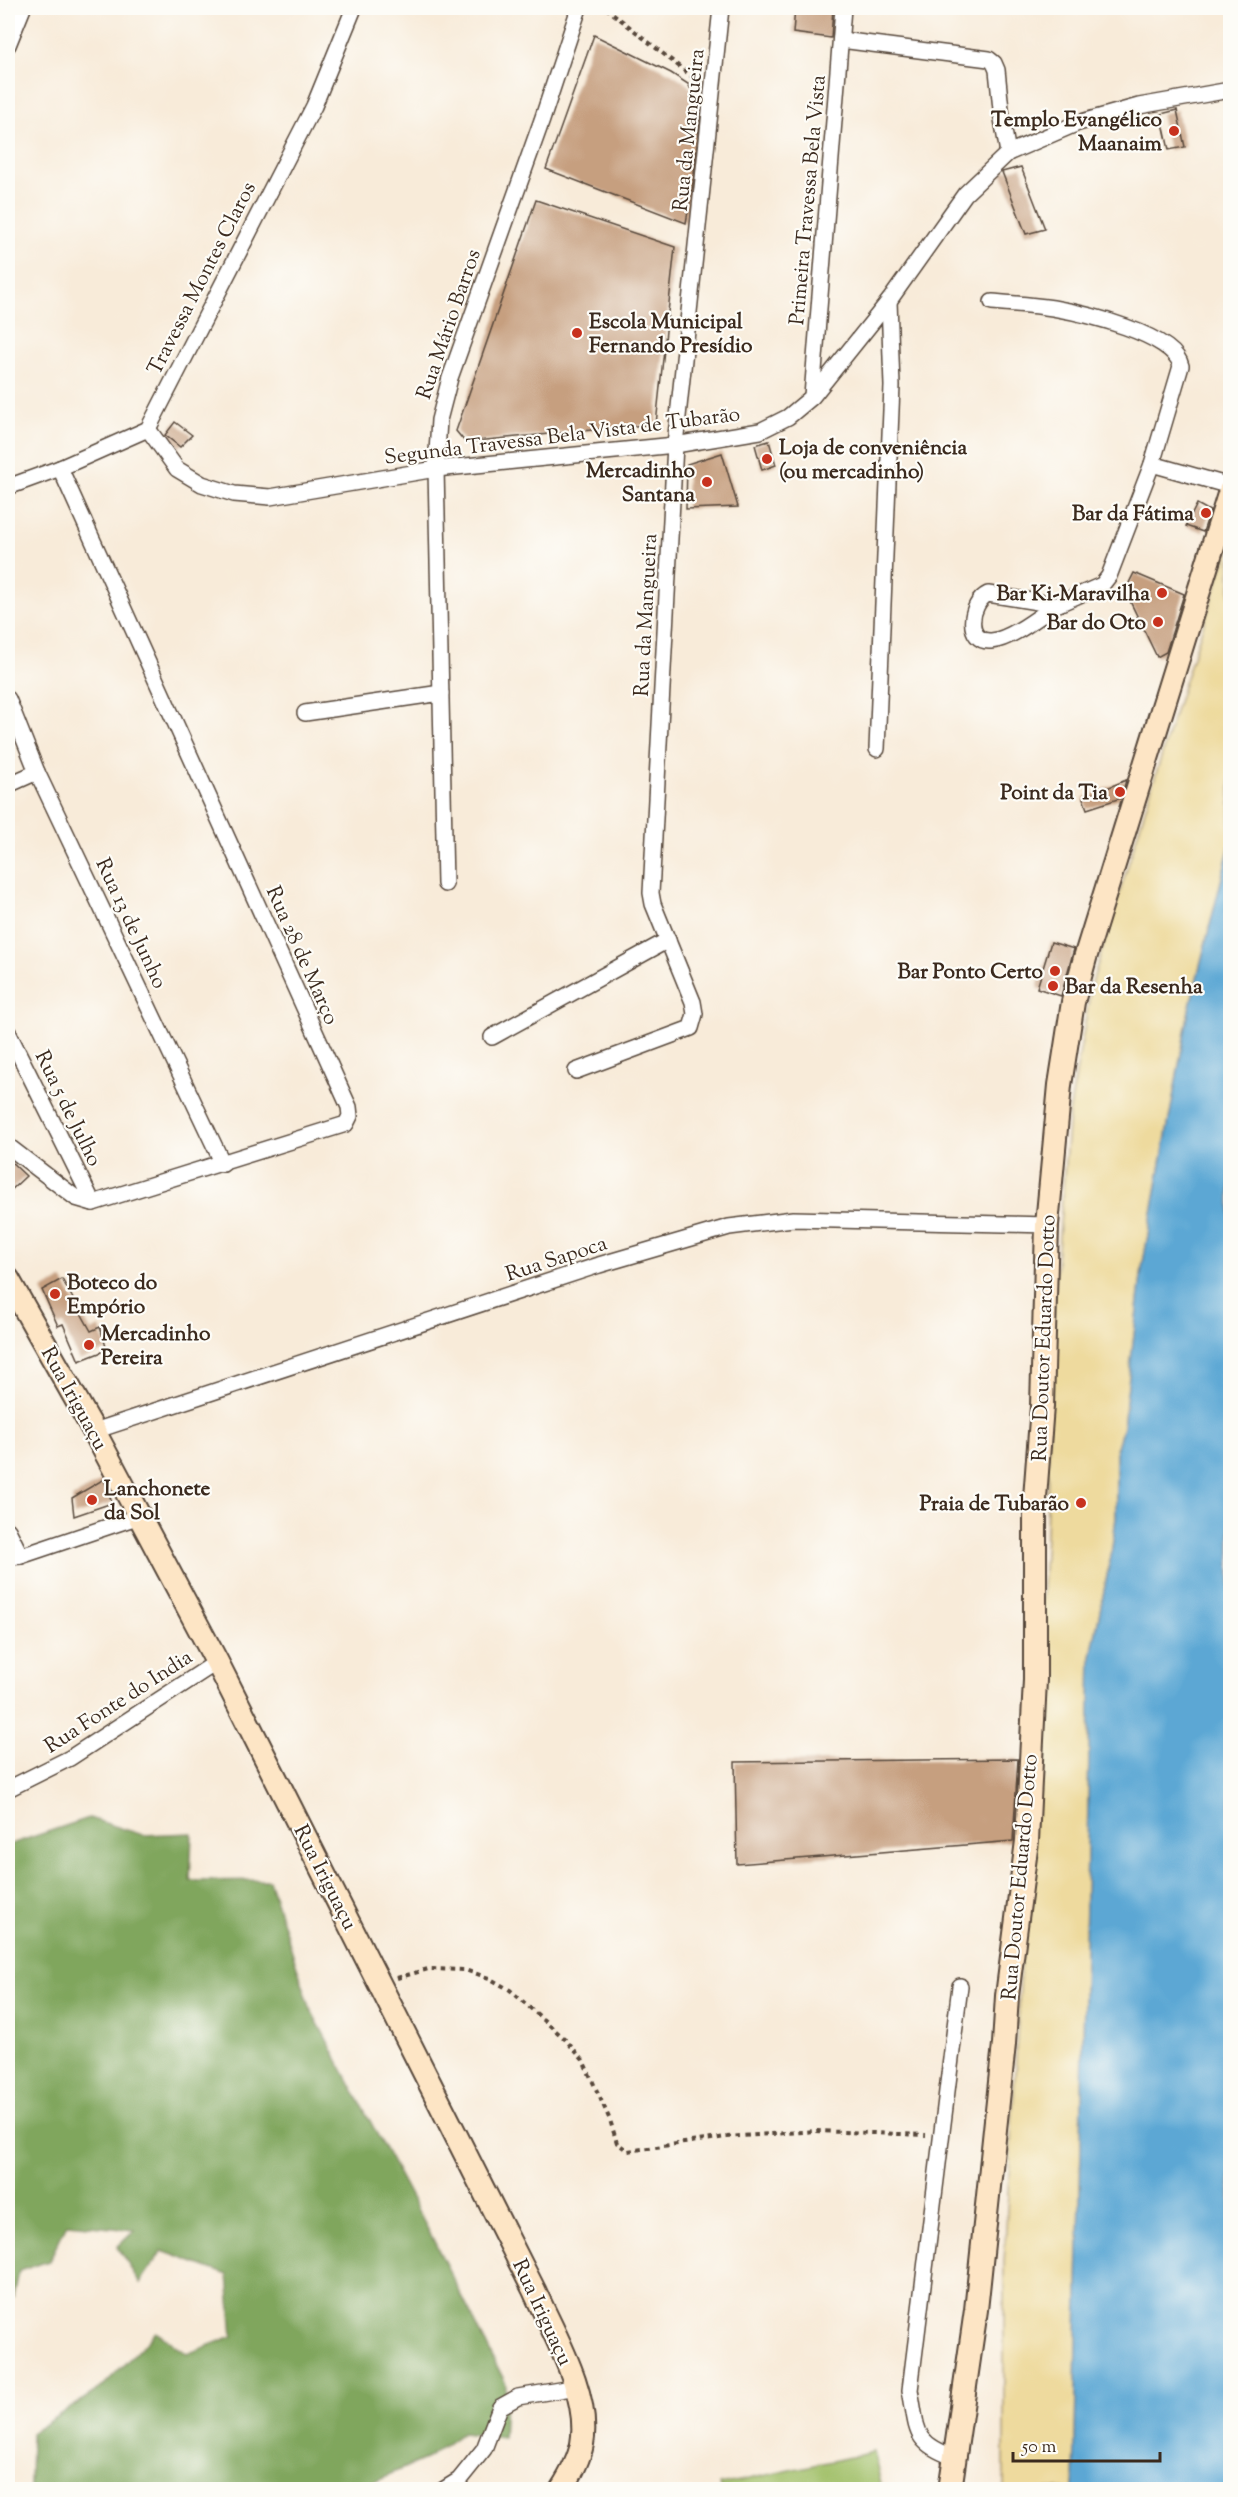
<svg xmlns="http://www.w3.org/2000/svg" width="1238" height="2497" font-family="'Sorts Mill Goudy',serif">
<rect width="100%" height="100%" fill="#fdfcf7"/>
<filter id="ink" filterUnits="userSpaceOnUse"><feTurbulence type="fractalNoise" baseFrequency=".0167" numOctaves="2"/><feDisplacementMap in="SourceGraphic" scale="12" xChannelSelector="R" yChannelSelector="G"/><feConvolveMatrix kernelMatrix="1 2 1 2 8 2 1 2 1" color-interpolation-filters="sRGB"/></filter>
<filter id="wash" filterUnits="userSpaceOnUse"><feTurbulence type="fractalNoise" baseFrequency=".008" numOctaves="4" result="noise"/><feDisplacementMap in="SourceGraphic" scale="24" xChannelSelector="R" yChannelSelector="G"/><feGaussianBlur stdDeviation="1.35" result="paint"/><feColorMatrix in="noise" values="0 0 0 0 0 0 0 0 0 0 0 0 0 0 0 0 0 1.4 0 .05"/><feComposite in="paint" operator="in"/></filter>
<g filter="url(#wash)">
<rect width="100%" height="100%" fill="#f8ebd9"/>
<path fill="#a1c069" stroke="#6e7544" stroke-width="1.5" d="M874 2452 882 2489H721L720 2485Z"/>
<path fill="#80a65d" stroke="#5e683e" stroke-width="1.5" d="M89 1818 143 1835 192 1833 190 1881 269 1880 311 2010 433 2239 506 2384 503 2438 462 2433 427 2458 356 2489H30L31 2433 101 2388 156 2332 187 2354 233 2336 228 2275 162 2251 140 2283 117 2247 135 2230 67 2224 49 2261 19 2271 14 2297 8 2298V1845Z"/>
<path fill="#eeda9e" stroke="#94825e" stroke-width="1.5" d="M1230 544V845L1189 1010 1142 1268 1123 1427 1116 1451V1518L1111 1556 1091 1656 1074 2489 1004 2490V2263L1046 1536 1053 1311 1069 1114 1092 983 1178 702Z"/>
<path fill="#5ba7d4" stroke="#4b6879" stroke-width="1.5" d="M1230 845V2489H1074L1091 1656 1111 1556 1116 1518V1450L1123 1427 1142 1268 1189 1010Z"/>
<g id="blocks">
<g fill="#c69f7f">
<path d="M795 8H833L831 38 793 33Z"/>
<path d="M594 35 671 73 688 84 701 106 693 183 686 223 546 169Z"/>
<path d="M1177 110 1185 147 1169 150 1161 114Z"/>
<path d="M1021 167 1045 229 1026 234 1002 172Z"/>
<path d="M536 200 675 247 656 424 465 442 456 431Z"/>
<path d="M175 422 192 435 180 447 165 435Z"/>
<path d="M769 441 776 465 762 470 755 445Z"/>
<path d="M722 453 738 507 686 509 687 464Z"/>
<path d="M1197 504 1210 511 1203 532 1186 526Z"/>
<path d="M1134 573 1184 594 1166 652 1157 657 1128 597 1129 583Z"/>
<path d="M1126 780 1121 798 1087 809 1083 798Z"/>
<path d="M1051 942 1074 949 1061 996 1037 988Z"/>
<path d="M8 1159 26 1176 8 1193Z"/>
<path d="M62 1279 91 1331 100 1327 107 1350 79 1361 63 1324 58 1326 42 1290Z"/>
<path d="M104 1479 112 1503 74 1516 72 1498Z"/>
<path d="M1018 1759 1013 1841 737 1864 735 1762Z"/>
</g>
</g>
</g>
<g filter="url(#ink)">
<use href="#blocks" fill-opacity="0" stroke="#57473a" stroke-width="1.5"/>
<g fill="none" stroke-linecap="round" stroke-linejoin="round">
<defs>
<g id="minor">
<path d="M841 40 989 59 994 63 997 70 1002 119 1008 153"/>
<path d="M8 45 23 8"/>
<path d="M992 302C1012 304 1033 305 1053 308 1082 313 1175 334 1181 366L1152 464 1109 576 1102 585 1056 605 988 594C969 603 965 643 991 641 1010 640 1040 616 1056 605"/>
<path d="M812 396 843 8"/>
<path d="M148 429 177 469 202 484 234 494 270 497 436 469 675 445 760 431 788 417 812 397 889 301 965 194 1008 153 1078 123 1139 106 1230 90"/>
<path d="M1152 464 1230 486"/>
<path d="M8 487 60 468 148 429 314 106 354 8"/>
<path d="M8 699 37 772 223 1164"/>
<path d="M305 713 441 693"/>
<path d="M877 749 892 386 889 301"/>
<path d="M8 785 37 772"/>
<path d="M445 884 436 469 439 420 450 378 542 120 579 8"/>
<path d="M8 1032 93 1203"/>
<path d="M492 1037 668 940"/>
<path d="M576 1071 691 1028 695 1014 693 1002 653 904 651 893 675 445 721 8"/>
<path d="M8 1146 76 1198 93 1203 346 1124 350 1116 349 1107 60 468"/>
<path d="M94 1431 599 1265 729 1227 793 1219 1047 1225"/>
<path d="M8 1530 21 1556"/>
<path d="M8 1557 21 1556 140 1516"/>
<path d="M8 1789 70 1758 217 1662"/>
<path d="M953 2457C912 2442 918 2430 910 2390L960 1986"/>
<path d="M443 2490 459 2480 484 2449 500 2407 518 2397 577 2387"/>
</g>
<g id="secondary">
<path d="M8 1279 94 1431 217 1662 534 2290C553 2333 591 2395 582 2444 579 2460 570 2476 561 2490"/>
<path d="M950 2490 976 2310 1004 2044 1007 1996 1027 1841 1035 1680V1498L1042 1406 1047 1225 1060 1085 1073 1002 1085 958 1230 491"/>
</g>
</defs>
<use href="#minor" stroke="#57473a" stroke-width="18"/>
<use href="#secondary" stroke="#57473a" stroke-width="26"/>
<g stroke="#57473a" stroke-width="4" stroke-dasharray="4.5 4.5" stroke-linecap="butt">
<path d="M606 8 696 80"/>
<path d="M397 1978 428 1969 465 1970 489 1978 510 1990 564 2038 583 2060 610 2120 617 2143 628 2151 726 2137 817 2131 926 2135"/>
</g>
<use href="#minor" stroke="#fff" stroke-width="15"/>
<use href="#secondary" stroke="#fde5c5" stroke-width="22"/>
</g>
</g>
<g fill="#c8321e" stroke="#fdfcf7" stroke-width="2">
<circle cx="1174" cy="131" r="6"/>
<circle cx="577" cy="333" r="6"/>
<circle cx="767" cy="459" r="6"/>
<circle cx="707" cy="482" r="6"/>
<circle cx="1206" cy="513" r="6"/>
<circle cx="1162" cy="593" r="6"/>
<circle cx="1158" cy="622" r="6"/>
<circle cx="1120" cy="792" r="6"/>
<circle cx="1055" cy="971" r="6"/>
<circle cx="1053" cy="986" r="6"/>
<circle cx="55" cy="1294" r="6"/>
<circle cx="89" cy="1345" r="6"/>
<circle cx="92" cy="1500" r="6"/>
<circle cx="1081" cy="1503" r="6"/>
</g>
<g text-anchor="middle" stroke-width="4.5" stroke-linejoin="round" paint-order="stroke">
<g font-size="21" font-weight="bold" fill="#3b2a1e" stroke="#fdfcf7" text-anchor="end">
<text x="1162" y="126">Templo Evangélico<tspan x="1162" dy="24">Maanaim</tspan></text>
<text x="589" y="328" text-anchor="start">Escola Municipal<tspan x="589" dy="24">Fernando Presídio</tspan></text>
<text x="779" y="454" text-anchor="start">Loja de conveniência<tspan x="779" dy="24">(ou mercadinho)</tspan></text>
<text x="695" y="477">Mercadinho<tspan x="695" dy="24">Santana</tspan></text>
<text x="1194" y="520">Bar da Fátima</text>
<text x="1150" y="600">Bar Ki-Maravilha</text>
<text x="1146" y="629">Bar do Oto</text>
<text x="1108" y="799">Point da Tia</text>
<text x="1043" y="978">Bar Ponto Certo</text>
<text x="1065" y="993" text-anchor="start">Bar da Resenha</text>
<text x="67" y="1289" text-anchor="start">Boteco do<tspan x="67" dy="24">Empório</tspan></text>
<text x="101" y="1340" text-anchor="start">Mercadinho<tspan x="101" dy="24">Pereira</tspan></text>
<text x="104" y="1495" text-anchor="start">Lanchonete<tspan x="104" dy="24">da Sol</tspan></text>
<text x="1069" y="1510">Praia de Tubarão</text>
</g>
<g font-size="21" fill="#3b2a1e" stroke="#fdfcf7">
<text transform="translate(688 130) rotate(-84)" y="7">Rua da Mangueira</text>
<text transform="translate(807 200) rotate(-85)" y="7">Primeira Travessa Bela Vista</text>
<text transform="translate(201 278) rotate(-63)" y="7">Travessa Montes Claros</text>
<text transform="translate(448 324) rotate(-71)" y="7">Rua Mário Barros</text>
<text transform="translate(562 435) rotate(-7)" y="7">Segunda Travessa Bela Vista de Tubarão</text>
<text transform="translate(645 615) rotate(-87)" y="7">Rua da Mangueira</text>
<text transform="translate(132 923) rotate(65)" y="7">Rua 13 de Junho</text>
<text transform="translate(303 955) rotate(66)" y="7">Rua 28 de Março</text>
<text transform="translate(69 1108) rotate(64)" y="7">Rua 5 de Julho</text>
<text transform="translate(556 1258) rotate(-18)" y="7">Rua Sapoca</text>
<text transform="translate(1043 1338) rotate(-88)" y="7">Rua Doutor Eduardo Dotto</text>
<text transform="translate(75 1398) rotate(61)" y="7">Rua Iriguaçu</text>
<text transform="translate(118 1701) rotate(-33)" y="7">Rua Fonte do India</text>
<text transform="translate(326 1877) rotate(63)" y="7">Rua Iriguaçu</text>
<text transform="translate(1019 1877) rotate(-85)" y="7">Rua Doutor Eduardo Dotto</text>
<text transform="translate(543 2312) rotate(65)" y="7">Rua Iriguaçu</text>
</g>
</g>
<rect width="1238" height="2497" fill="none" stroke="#fdfcf7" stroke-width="30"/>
<path d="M1013 2452v9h147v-9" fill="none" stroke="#3b2a1e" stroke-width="3"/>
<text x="1022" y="2452" font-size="18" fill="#3b2a1e" stroke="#fdfcf7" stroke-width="4.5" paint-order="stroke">50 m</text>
</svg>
